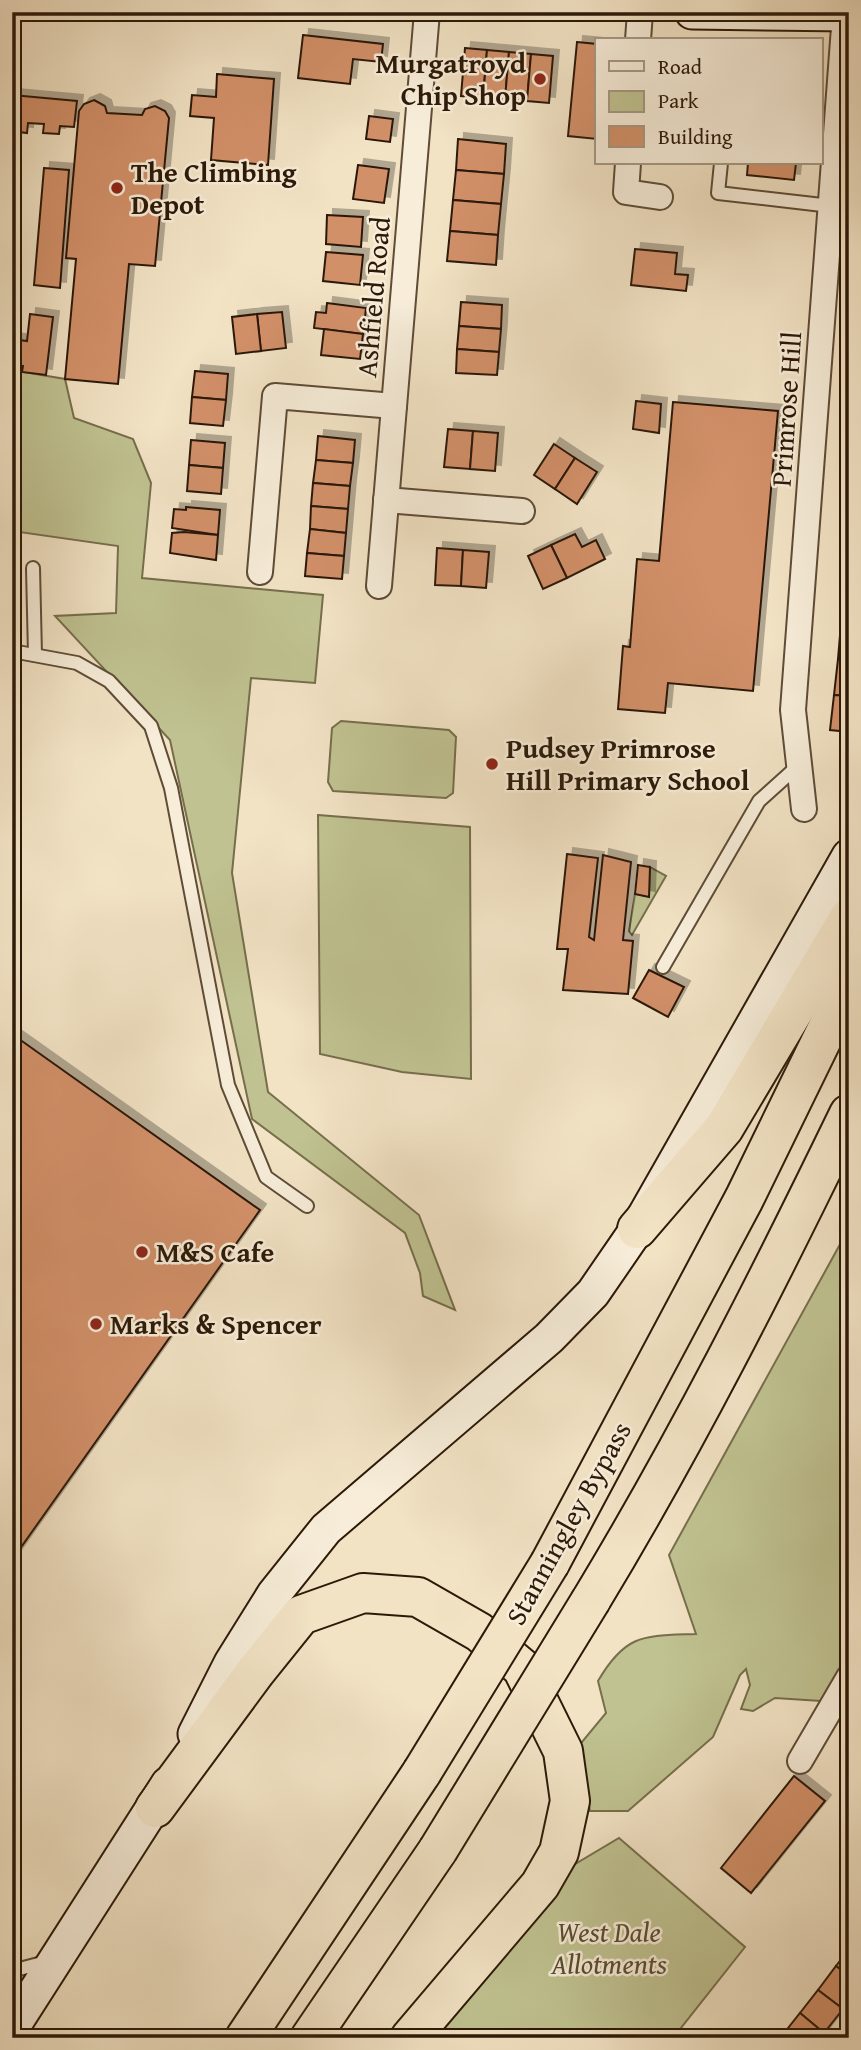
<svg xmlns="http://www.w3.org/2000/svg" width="861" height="2050" font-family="'Gentium Book Plus',serif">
<defs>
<filter id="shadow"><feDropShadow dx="6" dy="-6" stdDeviation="0" flood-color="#0004"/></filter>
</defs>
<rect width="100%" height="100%" fill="#f2e3c5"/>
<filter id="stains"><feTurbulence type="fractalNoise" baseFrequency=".00286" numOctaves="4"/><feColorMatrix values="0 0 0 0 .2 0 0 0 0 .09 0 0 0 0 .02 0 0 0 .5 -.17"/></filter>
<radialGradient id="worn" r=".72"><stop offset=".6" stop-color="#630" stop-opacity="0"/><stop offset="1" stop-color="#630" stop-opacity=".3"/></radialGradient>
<g fill="#c0c291" stroke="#766e4c" stroke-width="2">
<path d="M12 364 23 366V372L65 379 74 418 133 439 151 483 142 578 323 595 315 683 251 678 232 873 268 1092 419 1215 455 1310 423 1296 420 1273 405 1233 252 1119 170 740 55 616 116 613 118 546 12 531Z"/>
<path d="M341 721 449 730 456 737 453 793 446 798 333 791 328 782 332 728Z"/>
<path d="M318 815 470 827 471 1079 402 1072 320 1054Z"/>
<path d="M650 867 666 876 632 935 629 931 635 894 649 896Z"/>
<path d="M849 1228V1656L831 1691 821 1701 775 1698 753 1711 741 1709 750 1685 746 1669 740 1675 713 1737 628 1811H590L577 1748 606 1713 598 1681C626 1633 644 1636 696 1634L669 1555Z"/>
<path d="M619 1838 745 1947 673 2038H410L540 1885Z"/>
</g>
<g fill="#d29069" stroke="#2c1908" stroke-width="2" filter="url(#shadow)">
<path d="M303 35 383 44 381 62 353 59 350 84 298 78Z"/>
<path d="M577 42 597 44V139L568 136Z"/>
<path d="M465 48 487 50 483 98 461 96Z"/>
<path d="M487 50 509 52 505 99 483 98Z"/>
<path d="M509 52 531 54 527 101 505 99Z"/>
<path d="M531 54 553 56 549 103 527 101Z"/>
<path d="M217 74 274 79 268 165 211 160 214 118 190 116 192 95 216 97Z"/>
<path d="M12 95 77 101 74 127 60 126 59 134 43 133 44 124 28 123 27 133 12 131Z"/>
<path d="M94 100 105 106 107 113 142 115 145 109 155 106 165 111 169 118 155 266 129 264 118 384 65 379 76 259 66 258 79 111 84 104Z"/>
<path d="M369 116 393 119 390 142 366 139Z"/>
<path d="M458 139 506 144 504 174 456 170Z"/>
<path d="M748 163H796L794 180 747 175Z"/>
<path d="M358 165 389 169 384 203 353 199Z"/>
<path d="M44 168 69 170 60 288 34 285Z"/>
<path d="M456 170 504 174 501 204 453 200Z"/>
<path d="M453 200 501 204 498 235 450 231Z"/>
<path d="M327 215 363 217 361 247 326 244Z"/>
<path d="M450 231 498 235 496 265 447 261Z"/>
<path d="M635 249 677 253 675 274 688 275 686 291 631 285Z"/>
<path d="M326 252 363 255 360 285 323 281Z"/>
<path d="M461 302 502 305 501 329 459 326Z"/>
<path d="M327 303 366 308 363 334 314 328 316 312 326 313Z"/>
<path d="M282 312 286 348 261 351 257 314Z"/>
<path d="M30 314 53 317 46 375 22 372 23 366 12 364V339L27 341Z"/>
<path d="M257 314 261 351 236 354 232 317Z"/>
<path d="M459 326 501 329 499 352 457 349Z"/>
<path d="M324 329 363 334 360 359 321 355Z"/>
<path d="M457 349 499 352 497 375 456 373Z"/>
<path d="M195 371 228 374 226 400 192 397Z"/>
<path d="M192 397 226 400 223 426 190 423Z"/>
<path d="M636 401 661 404 659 433 633 429Z"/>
<path d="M673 402 778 411 753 691 668 683 665 713 618 709 623 646 630 647 637 559 659 561Z"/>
<path d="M448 429 473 431 470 469 444 467Z"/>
<path d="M473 431 498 433 495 471 470 469Z"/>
<path d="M318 436 355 440 353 463 316 460Z"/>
<path d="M191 440 225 443 223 468 189 465Z"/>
<path d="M554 444 575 458 555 489 534 475Z"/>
<path d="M575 458 597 472 577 504 555 489Z"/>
<path d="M316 460 353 463 350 486 313 483Z"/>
<path d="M189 465 223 468 221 494 187 491Z"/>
<path d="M313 483 350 486 348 509 311 506Z"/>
<path d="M311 506 348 509 346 533 310 529Z"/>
<path d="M186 507 220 510 218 535 172 528 174 509 186 510Z"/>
<path d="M310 529 346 533 344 556 307 553Z"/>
<path d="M184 532 218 535 216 560 170 553 172 533Z"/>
<path d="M575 534 582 547 596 540 605 559 567 578 551 545Z"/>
<path d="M551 545 567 578 543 589 528 556Z"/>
<path d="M437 548 463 550 461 586 435 585Z"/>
<path d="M463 550 489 552 486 588 461 586Z"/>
<path d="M307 553 344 556 342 579 305 576Z"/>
<path d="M841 623 849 624V660L838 659Z"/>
<path d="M838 659 849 660V696L834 695Z"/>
<path d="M834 695 849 696V732L830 730Z"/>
<path d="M567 854 598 858 589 937 594 940 603 855 631 862 623 940 633 941 628 994 563 990 568 949H557Z"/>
<path d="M638 865 650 867 649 897 635 894Z"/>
<path d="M649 970 684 987 668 1017 633 998Z"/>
<path d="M12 1034 260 1210 12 1560Z"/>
<path d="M794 1776 825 1801 751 1893 721 1868Z"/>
<path d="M849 1949V1976L836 1966Z"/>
<path d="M836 1966 849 1976V2001L843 2009 818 1990Z"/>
<path d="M818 1990 843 2009 824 2033 800 2013Z"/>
<path d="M800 2013 824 2033 821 2038 781 2037Z"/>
</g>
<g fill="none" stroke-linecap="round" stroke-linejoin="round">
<defs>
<g id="lane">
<path d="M721 163 718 193 831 206"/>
<path d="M33 568 35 655"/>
<path d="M12 651 77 663 109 681 151 726 171 788 228 1085 266 1177 307 1206"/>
<path d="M663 967 759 801 799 765"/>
<path d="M12 1971 46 1962"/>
</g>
<g id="street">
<path d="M638 40 640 12"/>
<path d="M628 163 626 192 660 197"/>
<path d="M386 500 522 511"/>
<path d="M260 572 275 396 394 406"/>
<path d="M379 586 427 12"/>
<path d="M804 809 793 710 845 14"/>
<path d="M800 1761 849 1677"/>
</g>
<g id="secondary">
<path d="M692 12 849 14"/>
<path d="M195 1734 231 1663 274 1594 326 1529 549 1338 593 1293 637 1229 849 856"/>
<path d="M12 2028 168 1784"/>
</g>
<g id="highway">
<path d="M637 1229 724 1128 849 918"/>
<path d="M550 1563 744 1199 849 984"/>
<path d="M591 1600C686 1443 769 1279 849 1114"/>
<path d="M155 1808 256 1671 301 1615 363 1593 418 1597 479 1632 522 1668 563 1751 570 1801 559 1852 540 1885 410 2038"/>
<path d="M245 2038 422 1772"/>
<path d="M310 2038 438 1850"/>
</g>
</defs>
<use href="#lane" stroke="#5e4c37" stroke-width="16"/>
<use href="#street" stroke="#5e4c37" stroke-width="28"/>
<use href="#secondary" stroke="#2c1908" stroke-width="37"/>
<use href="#highway" stroke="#2c1908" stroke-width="42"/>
<use href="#lane" stroke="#f7edd9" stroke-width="12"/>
<use href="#street" stroke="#f7edd9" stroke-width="24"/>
<use href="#secondary" stroke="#f7edd9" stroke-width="33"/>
<use href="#highway" stroke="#f2e3c5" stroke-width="38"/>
<defs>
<g id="highway-bridge">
<path d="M422 1772 550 1563"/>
<path d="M438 1850 591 1600"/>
</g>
</defs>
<use href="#highway-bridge" stroke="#2c1908" stroke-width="42" stroke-linecap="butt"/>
<use href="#highway-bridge" stroke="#f2e3c5" stroke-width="38"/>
</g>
<g fill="#8f2418" stroke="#f7edd9" stroke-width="2.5">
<circle cx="540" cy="79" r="7"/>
<circle cx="117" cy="188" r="7"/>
<circle cx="492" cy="764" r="7"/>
<circle cx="142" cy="1252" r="7"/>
<circle cx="96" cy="1324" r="7"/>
</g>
<g text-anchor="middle" stroke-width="5" stroke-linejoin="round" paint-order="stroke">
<g font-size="28" font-weight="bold" fill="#2c1908" stroke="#f7edd9" text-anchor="start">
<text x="526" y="73" text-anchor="end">Murgatroyd<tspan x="526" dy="32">Chip Shop</tspan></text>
<text x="131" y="182">The Climbing<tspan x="131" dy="32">Depot</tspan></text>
<text x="506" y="758">Pudsey Primrose<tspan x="506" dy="32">Hill Primary School</tspan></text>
<text x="156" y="1262">M&amp;S Cafe</text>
<text x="110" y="1334">Marks &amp; Spencer</text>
</g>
<g font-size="28" fill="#2c1908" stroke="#f7edd9">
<text transform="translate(373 297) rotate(-85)" y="10">Ashfield Road</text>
<text transform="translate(786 409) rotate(-86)" y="10">Primrose Hill</text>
<text transform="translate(568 1523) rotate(-61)" y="10">Stanningley Bypass</text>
</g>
<g font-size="28" font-style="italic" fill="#584c31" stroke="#f7edd9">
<text x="609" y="1942">West Dale<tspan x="609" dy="32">Allotments</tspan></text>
</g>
</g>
<rect width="861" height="2050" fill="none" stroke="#f2e3c5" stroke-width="42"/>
<rect x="14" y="14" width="833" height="2022" fill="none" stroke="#2c1908" stroke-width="3.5"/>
<rect x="21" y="21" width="819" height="2008" fill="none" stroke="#2c1908" stroke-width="2"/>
<rect x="595" y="38" width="228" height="126" fill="#f7edd9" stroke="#a69885" stroke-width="2"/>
<rect x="609" y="61" width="35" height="10" fill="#f7edd9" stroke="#a69885" stroke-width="2"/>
<text x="658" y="74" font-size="21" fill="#2c1908">Road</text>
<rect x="609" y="91" width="35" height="21" fill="#c0c291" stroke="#a69885" stroke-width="2"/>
<text x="658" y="108" font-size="21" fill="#2c1908">Park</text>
<rect x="609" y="126" width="35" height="21" fill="#d29069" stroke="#a69885" stroke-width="2"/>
<text x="658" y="144" font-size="21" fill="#2c1908">Building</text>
<rect width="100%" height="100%" filter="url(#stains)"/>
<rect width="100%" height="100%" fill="url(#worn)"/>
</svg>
